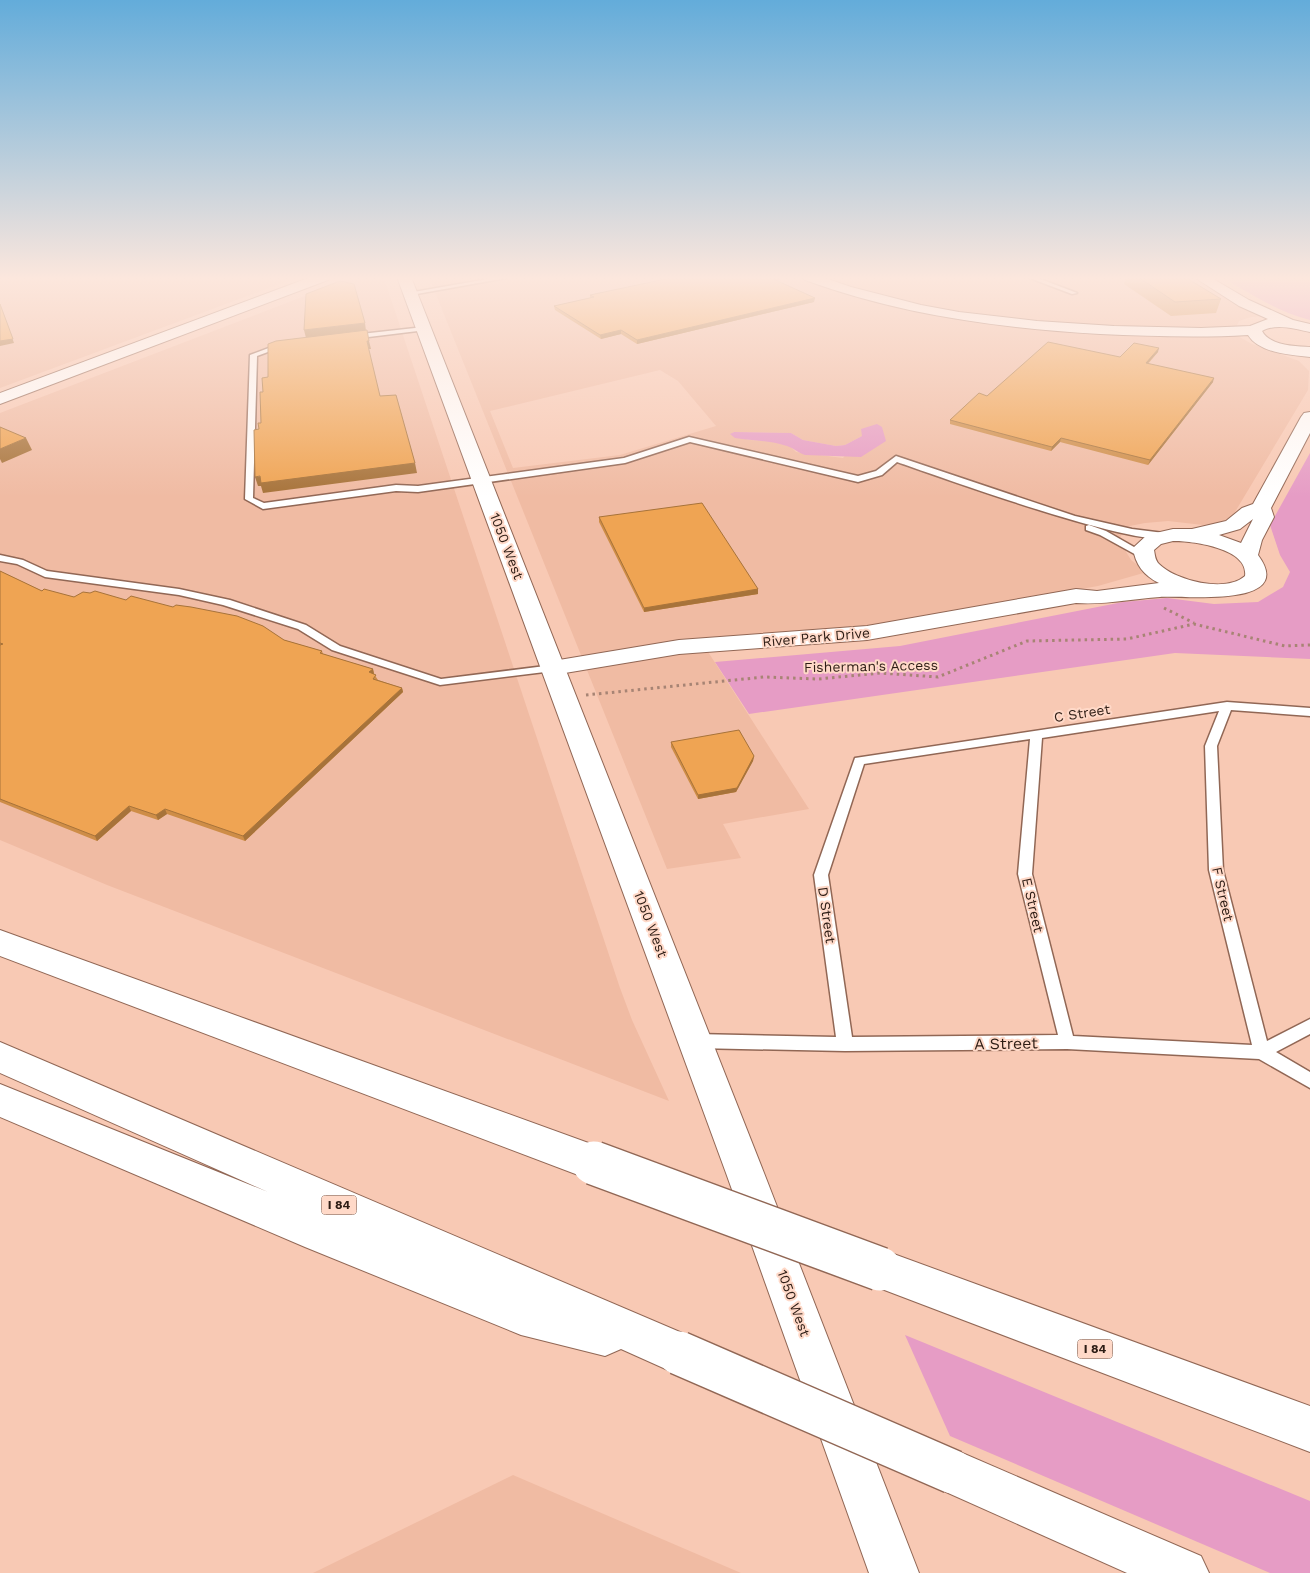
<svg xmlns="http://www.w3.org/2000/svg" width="1310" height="1573" font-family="'Work Sans',sans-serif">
<rect width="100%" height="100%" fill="#f8c9b4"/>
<g fill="#f0bba3" fill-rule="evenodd">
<path d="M0 277H298L0 388Z"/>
<path d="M354 277H380L385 281 620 988 632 1020 669 1101 107 885 0 840V413Z"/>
<path d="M429 277H1197L1266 316 1251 317 1239 321 1236 327V335L1252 344 1299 361 1309 371 1308 390 1232 517 1219 523 1203 525 1168 521 1145 523 1125 527 1119 540 1131 560 1147 572 1098 586 878 625 703 644 809 809 723 824 741 858 667 869ZM660 370 678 381 716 426 620 455 513 468 490 411ZM734 432 791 433 803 440 836 446 845 445 862 436 843 458 796 452 790 446 770 441 749 440 731 434Z"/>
<path d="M513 1475 741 1573H313Z"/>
</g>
<g fill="#e69cc5">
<path d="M1221 277H1310V320C1278 312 1250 293 1221 277Z"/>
<path d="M877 424 882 427 886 441 861 457 805 455C798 453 794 448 787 446 770 440 752 441 735 438L730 434 734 432 791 433 803 440 836 446 845 445 862 436 861 429Z"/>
<path d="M1310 453V659L1175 653 749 714 715 662 900 646 1123 602 1167 598 1214 604 1258 602 1283 587 1290 572 1280 555 1270 525Z"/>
<path d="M905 1335 1310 1501V1573H1270L950 1436Z"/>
</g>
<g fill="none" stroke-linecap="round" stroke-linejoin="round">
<defs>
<g id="service">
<path d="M499 277H512L411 295 408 293Z"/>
<path d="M1027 277H1035L1077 293 1072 294Z"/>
<path d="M424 327 427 329 426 330 352 339 349 337 352 335Z"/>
<path d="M282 343 285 345 284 346 257 356 253 498 264 503 396 485 418 486 624 458 689 437 858 476 876 471 896 456 1075 516 1132 529 1164 533 1169 536C1149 553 932 474 897 462L882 475 858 482 690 442 625 463 418 492 396 491 263 509 245 499 250 355Z"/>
<path d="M1089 525 1106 531 1148 555 1146 557H1140L1100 535 1086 530V526Z"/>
<path d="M0 555 23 560 47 571 179 589 230 600 306 625 340 646 441 679 553 665 558 668 553 671 440 685 332 650 298 629 223 605 179 595 45 577 17 564 0 561Z"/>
<path d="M1227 702 1310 708V716L1231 710 1217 746 1223 870 1267 1041 1310 1019V1034L1276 1052 1310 1072V1088L1259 1059 1067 1049 845 1051 695 1048 689 1046 687 1041 689 1036 695 1034 836 1037 814 875 855 758ZM1219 711 1205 746 1209 870 1252 1045 1073 1036 1032 874 1042 738ZM1030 739 1018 874 1058 1035 852 1037 828 875 864 764Z"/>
</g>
<g id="tertiary">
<path d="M803 277H822L851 287 921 305 959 312 1037 321 1114 326 1201 328 1250 326 1268 319 1239 306 1194 277H1210L1249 300 1293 320 1310 324V332C1295 329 1276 323 1262 331 1270 346 1295 346 1310 347V357C1291 355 1259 353 1248 335 1199 338 1149 336 1100 334 999 328 901 315 805 280Z"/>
<path d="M1310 412V433L1271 508 1274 517 1262 540 1258 555C1298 609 1183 595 1160 597 1131 599 1105 605 1076 603L867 640 679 654 553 675 544 673 541 668 544 663 553 661 679 640 867 626 1076 589 1097 591 1159 583C1144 576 1135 564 1133 548L1147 535 1173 529H1192L1226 521 1242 508 1253 504 1301 417 1304 413ZM1253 519 1241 543 1219 535 1240 529ZM1173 541C1192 541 1249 548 1245 576 1226 593 1176 581 1159 564 1155 560 1155 555 1154 550L1161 544Z"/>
</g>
<path id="secondary" d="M397 277H411L764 1173 919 1573H869L726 1173Z"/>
<path id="primary" d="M311 277H330L328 280 0 404V393Z"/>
<g id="motorway">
<path d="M0 930 594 1145 607 1150 613 1163 607 1176 594 1181 0 956Z"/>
<path d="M0 1042 694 1338 701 1353 694 1368 679 1375 621 1349 605 1356 521 1335 305 1247 0 1117V1084L268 1192 0 1073Z"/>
<path d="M880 1249 1310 1406V1452L866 1283 860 1269 866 1255Z"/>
<path d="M953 1449 1201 1556 1209 1573H1127L937 1488 930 1472 937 1456Z"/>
</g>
</defs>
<use href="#service" stroke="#916755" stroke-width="3"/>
<use href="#tertiary" stroke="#916755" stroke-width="2"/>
<use href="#secondary" stroke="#916755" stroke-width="2"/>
<use href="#primary" stroke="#916755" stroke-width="2"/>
<use href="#motorway" stroke="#916755" stroke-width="2"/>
<g stroke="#a78474" stroke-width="3" stroke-dasharray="2.5 4" stroke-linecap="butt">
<path d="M1164 608 1194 623"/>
<path d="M586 695 764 677 818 679 880 673 938 677 1027 641 1127 639 1194 624 1285 646 1310 645"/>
</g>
<use href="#service" fill="#fff" fill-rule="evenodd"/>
<use href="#tertiary" fill="#fff" fill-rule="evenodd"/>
<use href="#secondary" fill="#fff" fill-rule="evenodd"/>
<use href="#primary" fill="#fff" fill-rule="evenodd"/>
<use href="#motorway" fill="#fff" fill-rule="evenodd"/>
<defs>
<path id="motorway-bridge-far1" d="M594 1163 596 1164"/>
<g id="motorway-bridge">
<path d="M594 1163 880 1269"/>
<path d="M679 1353 953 1472"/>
</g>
</defs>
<use href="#motorway-bridge-far1" stroke="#916755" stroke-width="36" stroke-linecap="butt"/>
<use href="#motorway-bridge" stroke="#916755" stroke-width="46" stroke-linecap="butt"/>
<use href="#motorway-bridge-far1" stroke="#fff" stroke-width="33"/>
<use href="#motorway-bridge" stroke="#fff" stroke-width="43"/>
</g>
<g fill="#ce8d47">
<path d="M675 277H780L779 280H776L814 302 637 344 621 334 601 339 555 310 554 306 590 298V295Z"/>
<path d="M1126 277H1185L1221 299 1216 313 1171 316 1124 284Z"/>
<path d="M1158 352 1148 364 1213 382 1148 465 1060 442 1051 451 950 424V420L1120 357Z"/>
<path d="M599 517 758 589V594L644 612 599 522Z"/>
<path d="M0 571 42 591 74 597 126 600 284 640 322 651 323 654 373 669 374 674 378 680 402 688 403 692 245 841 167 814 158 820 131 811 97 841 0 802Z"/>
<path d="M671 742 754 756 753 761 736 792 698 799 671 747Z"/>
</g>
<g fill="#a7733a">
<path d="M777 277H780L779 280 771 282V278Z"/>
<path d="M815 298 814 302 637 344V340Z"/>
<path d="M0 304 14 343 0 346Z"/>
<path d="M365 323 366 331 306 338 304 330Z"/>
<path d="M621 330V334L601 339 600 335Z"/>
<path d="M367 341H369L371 349H369Z"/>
<path d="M1159 348 1158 352 1144 367 1146 363Z"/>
<path d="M1214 378 1213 382 1148 465 1150 460Z"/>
<path d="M26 438 32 450 2 463 0 459V449Z"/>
<path d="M1061 438 1060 442 1051 451 1052 447Z"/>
<path d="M415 463 417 473 263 493 261 486H258L255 477Z"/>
<path d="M758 589V594L644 612V608Z"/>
<path d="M373 669 374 674 369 672Z"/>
<path d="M402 688 403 692 245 841 243 836Z"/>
<path d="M754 756 753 761 736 792 698 799V795Z"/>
<path d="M129 806 131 811 97 841 95 836Z"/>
<path d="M165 809 167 814 158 820 156 815Z"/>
</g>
<g fill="#efa453" stroke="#a7733a">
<path d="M675 277H777L771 278 815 298 637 340 621 330 600 335 554 306 594 297 590 295Z"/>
<path d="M1138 277H1185L1221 299 1175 302Z"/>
<path d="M340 281 354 284 365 323 304 330 306 294Z"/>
<path d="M0 304 13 339 0 341Z"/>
<path d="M367 330 369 341H367L369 350 380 396 396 395 415 463 261 483 260 476 255 477 254 430 259 429 258 423H261L260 392H263L262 378 268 377V344L276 341Z"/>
<path d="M1048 342 1120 357 1134 343 1159 348 1146 363 1214 378 1150 460 1061 438 1052 447 950 420 979 393 987 396Z"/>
<path d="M0 427 26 438 0 449Z"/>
<path d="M702 503 758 589 644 608 599 517Z"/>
<path d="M0 571 42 591 44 589 74 597 83 592 90 593 95 591 126 600 131 596 173 607 176 605 191 607 237 616 263 626 284 640 322 651 320 653 373 669 369 672 376 675 373 679 402 688 243 836 165 809 156 815 129 806 95 836 0 799V645L3 644 0 643Z"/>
<path d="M739 730 754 756 737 788 698 795 671 742Z"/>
</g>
<linearGradient id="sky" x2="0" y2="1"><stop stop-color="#63acda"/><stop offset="0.56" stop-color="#fce7dd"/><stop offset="1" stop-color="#fce7dd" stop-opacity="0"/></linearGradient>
<rect width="1310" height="497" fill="url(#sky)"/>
<g text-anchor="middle" stroke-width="4" stroke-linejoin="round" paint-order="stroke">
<g fill="#ffd9c8" stroke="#6d554b" stroke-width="1">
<rect x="321.5" y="1195.5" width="35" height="19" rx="4"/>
<rect x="1077.5" y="1339.5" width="35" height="19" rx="4"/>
</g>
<g font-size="12" font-weight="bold" fill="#2e1d15">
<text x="339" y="1209">I 84</text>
<text x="1095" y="1353">I 84</text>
</g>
<g font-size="14" fill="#2e1d15" stroke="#ffd9c8">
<text transform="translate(507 546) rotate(69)" y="5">1050 West</text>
<text transform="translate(816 637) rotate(-5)" y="5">River Park Drive</text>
<text transform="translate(871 666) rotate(-1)" y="5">Fisherman's Access</text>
<text transform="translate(1082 713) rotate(-9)" y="5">C Street</text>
<text transform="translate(1223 894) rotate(77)" y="5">F Street</text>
<text transform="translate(1033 905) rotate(77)" y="5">E Street</text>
<text transform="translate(827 915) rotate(82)" y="5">D Street</text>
<text transform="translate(651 924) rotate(69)" y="5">1050 West</text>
<text transform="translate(794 1303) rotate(70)" y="5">1050 West</text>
</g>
<g font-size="16" fill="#2e1d15" stroke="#ffd9c8">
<text transform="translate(1006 1043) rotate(-1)" y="6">A Street</text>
</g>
</g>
</svg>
